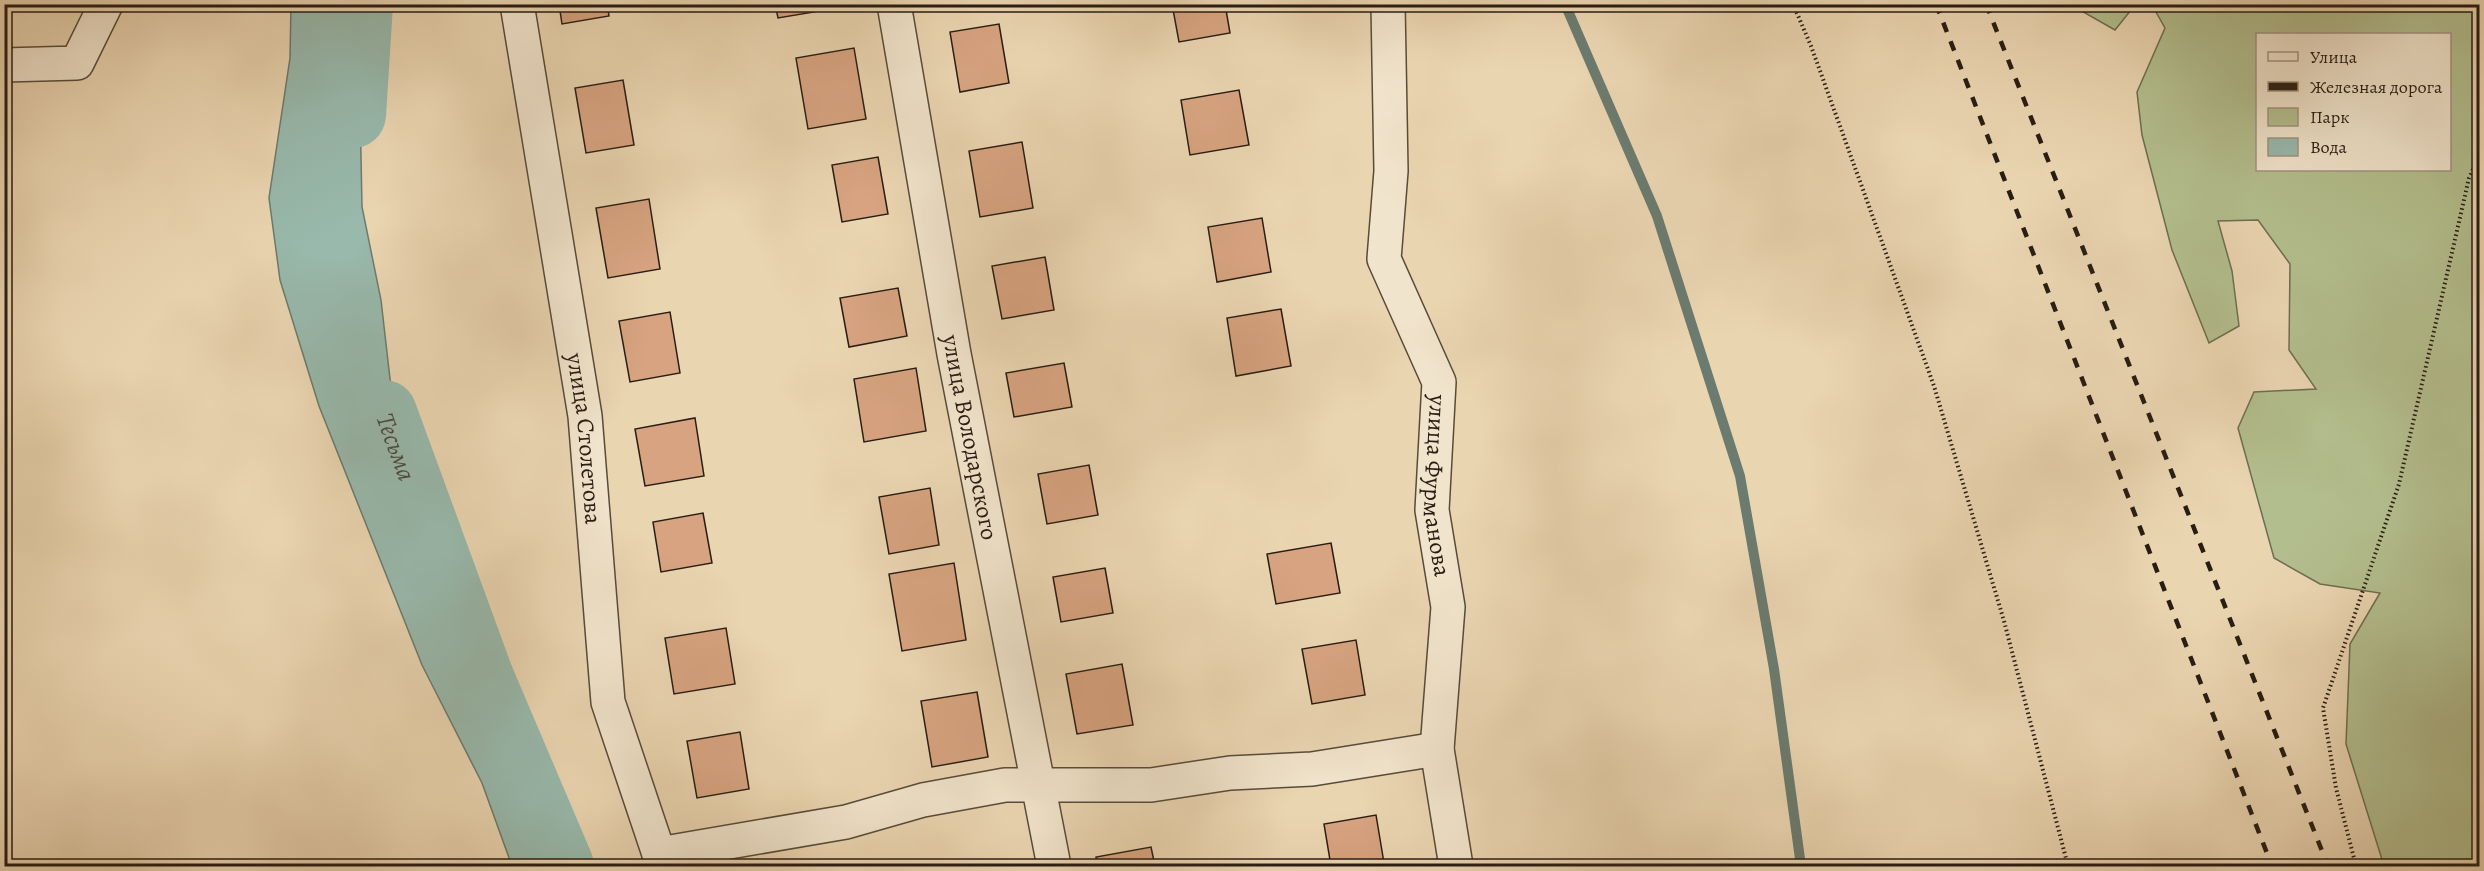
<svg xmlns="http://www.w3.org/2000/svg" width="2484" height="871" font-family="Alegreya,serif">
<rect width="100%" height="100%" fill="#ead5b1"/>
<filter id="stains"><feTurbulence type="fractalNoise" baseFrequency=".00333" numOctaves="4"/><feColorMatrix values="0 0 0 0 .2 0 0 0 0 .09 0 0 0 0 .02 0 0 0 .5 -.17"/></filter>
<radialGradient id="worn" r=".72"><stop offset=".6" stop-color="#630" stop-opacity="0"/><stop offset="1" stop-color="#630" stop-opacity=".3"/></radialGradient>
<g fill="#b3be8e" stroke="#6e6e50" stroke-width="1.5" fill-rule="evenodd">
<path d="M2071 5H2135L2115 30Z"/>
<path d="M2152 5H2479V866H2384L2346 744 2350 644 2380 593 2320 584 2274 558 2238 428 2254 392 2316 389 2289 350 2290 264 2258 220 2218 221 2232 271 2239 326 2209 343 2172 250 2142 135 2137 92 2165 28ZM2258 34H2450V170H2258Z"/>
</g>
<path fill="#98b9ac" stroke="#6b7b6f" stroke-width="1.5" d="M291 5H358L362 207 381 300 393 405 417 510 454 633 491 714 532 798 556 855 558 866H512L482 783 422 665 319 406 280 280 269 198 290 58Z"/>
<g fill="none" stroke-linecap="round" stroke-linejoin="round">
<path stroke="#6b7b6f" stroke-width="10" d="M1565 4 1657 216 1740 476 1774 669 1801 866"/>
<g stroke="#98b9ac" stroke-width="66">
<path d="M353 115 360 4"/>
<path id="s1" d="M384 413 481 678 561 866"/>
</g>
</g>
<g fill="#d7a380" stroke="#281d13" stroke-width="1.5">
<path d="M559 4H607L609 16 562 24Z"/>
<path d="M775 4H843L844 7 778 18Z"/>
<path d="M1172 4H1225L1230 33 1179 42Z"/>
<path d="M999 24 1009 83 960 92 950 32Z"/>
<path d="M854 48 866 119 808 129 796 58Z"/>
<path d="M623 80 634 145 586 153 575 88Z"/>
<path d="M1239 90 1249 145 1190 155 1181 100Z"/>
<path d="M1022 142 1033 208 980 217 969 151Z"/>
<path d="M878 157 888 214 842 222 832 165Z"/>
<path d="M649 199 660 269 608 278 596 208Z"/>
<path d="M1262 218 1271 272 1217 282 1208 227Z"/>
<path d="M1045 257 1054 310 1002 319 992 266Z"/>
<path d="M898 288 907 336 849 347 840 298Z"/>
<path d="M1281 309 1291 366 1236 376 1227 318Z"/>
<path d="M670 312 680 373 630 382 619 321Z"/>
<path d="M1064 363 1072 407 1014 417 1006 373Z"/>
<path d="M916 368 926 431 864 442 854 379Z"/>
<path d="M695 418 704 476 645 486 635 429Z"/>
<path d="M1089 465 1098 515 1047 524 1038 474Z"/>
<path d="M930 488 939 545 889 554 879 497Z"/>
<path d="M703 513 712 563 661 572 653 522Z"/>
<path d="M1331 543 1340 593 1276 604 1267 554Z"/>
<path d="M954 563 966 640 902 651 889 574Z"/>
<path d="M1105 568 1113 613 1061 622 1053 577Z"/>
<path d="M726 628 735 684 674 694 665 638Z"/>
<path d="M1356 640 1365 695 1312 704 1302 649Z"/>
<path d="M1122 664 1133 725 1077 734 1066 674Z"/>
<path d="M977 692 988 757 932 767 921 701Z"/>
<path d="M740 732 749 789 697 798 687 741Z"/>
<path d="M1376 815 1384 863 1364 866H1331L1324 824Z"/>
<path d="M1151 847 1155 866H1097L1096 857Z"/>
<path d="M993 861 994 866H966Z"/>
</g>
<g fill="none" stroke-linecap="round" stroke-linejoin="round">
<defs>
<g id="minor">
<path id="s2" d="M517 4 585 416 608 702 659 854 661 866"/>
<path id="s3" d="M894 4 954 354 1054 866"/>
<path id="s4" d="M1388 4 1391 171 1384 259 1439 382 1432 510 1448 607 1437 749 1456 866"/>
<path d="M4 65 77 63 106 4"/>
<path d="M659 854 846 822 923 800 1005 785H1151L1230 773 1312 769 1437 749"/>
</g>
</defs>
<use href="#minor" stroke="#584b3a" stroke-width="36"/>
<g stroke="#281d13" stroke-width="4" stroke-dasharray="1.5 3" stroke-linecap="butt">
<path d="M1793 4 1811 46 1934 386 2004 621 2068 866"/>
<path d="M2356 866 2336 788 2323 708 2399 484 2469 178 2480 154"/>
</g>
<use href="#minor" stroke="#f1e4cc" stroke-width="33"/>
<g stroke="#281d13" stroke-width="4.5" stroke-dasharray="10 10" stroke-linecap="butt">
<path d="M1936 4 2272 866"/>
<path d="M1986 4 2328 866"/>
</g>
</g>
<g text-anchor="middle" stroke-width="4.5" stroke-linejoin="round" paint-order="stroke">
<g font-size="24" fill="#281d13" stroke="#f1e4cc">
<text dy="8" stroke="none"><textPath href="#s3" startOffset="440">улица Володарского</textPath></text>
<text dy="8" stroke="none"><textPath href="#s2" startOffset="440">улица Столетова</textPath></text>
<text dy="8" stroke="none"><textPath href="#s4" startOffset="494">улица Фурманова</textPath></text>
</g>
<g font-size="26" font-style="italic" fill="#4a4c41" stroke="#f1e4cc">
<text dy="9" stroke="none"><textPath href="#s1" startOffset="36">Тесьма</textPath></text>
</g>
</g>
<rect width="2484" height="871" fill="none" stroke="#ead5b1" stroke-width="24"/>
<rect x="6" y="6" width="2472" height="859" fill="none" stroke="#281d13" stroke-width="3"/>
<rect x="12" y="12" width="2460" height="847" fill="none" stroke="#281d13" stroke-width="1.5"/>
<rect x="2256" y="33" width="195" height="138" fill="#f1e4cc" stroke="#a19482" stroke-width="1.5"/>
<rect x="2268" y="52" width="30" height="9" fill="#f1e4cc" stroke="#a19482" stroke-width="1.5"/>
<text x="2310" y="63" font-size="18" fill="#281d13">Улица</text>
<rect x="2268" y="82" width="30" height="9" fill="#281d13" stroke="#a19482" stroke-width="1.5"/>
<text x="2310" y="93" font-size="18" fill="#281d13">Железная дорога</text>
<rect x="2268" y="108" width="30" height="18" fill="#b3be8e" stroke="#a19482" stroke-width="1.5"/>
<text x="2310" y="123" font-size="18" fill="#281d13">Парк</text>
<rect x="2268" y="138" width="30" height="18" fill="#98b9ac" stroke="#a19482" stroke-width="1.5"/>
<text x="2310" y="153" font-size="18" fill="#281d13">Вода</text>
<rect width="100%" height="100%" filter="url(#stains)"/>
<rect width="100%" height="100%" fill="url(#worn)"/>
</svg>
